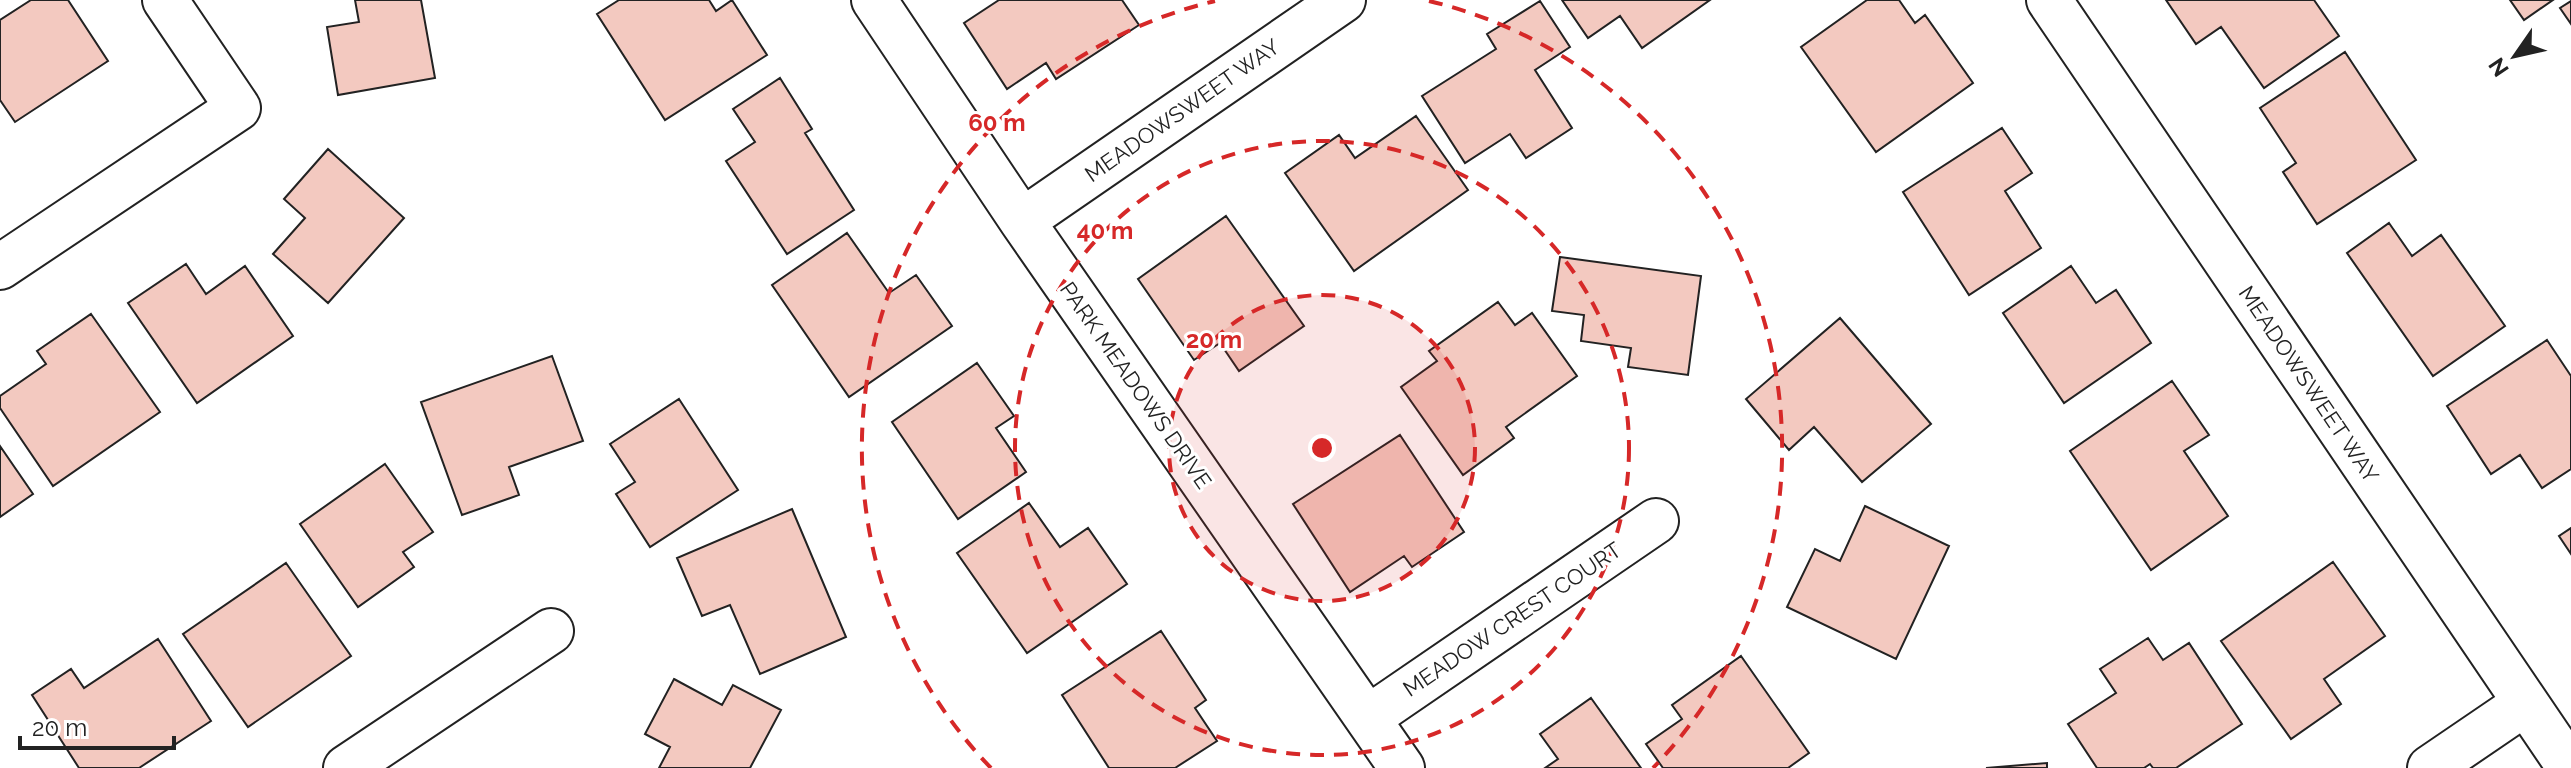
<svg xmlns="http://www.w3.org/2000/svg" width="2571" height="768" viewBox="0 0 2571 768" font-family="Raleway,sans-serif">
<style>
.building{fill:#f3c9c0;stroke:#222;stroke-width:2}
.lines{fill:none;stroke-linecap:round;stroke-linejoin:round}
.minor-casing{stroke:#222;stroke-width:48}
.minor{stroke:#fff;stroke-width:44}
.ring{fill:none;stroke:#d62828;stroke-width:4;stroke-dasharray:14 10}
.labels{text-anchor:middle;stroke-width:6;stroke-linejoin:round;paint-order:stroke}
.street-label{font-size:22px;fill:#222;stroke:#fff}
.centre{fill:#d62828;stroke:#fff;stroke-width:4}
.ring-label{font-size:24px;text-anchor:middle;font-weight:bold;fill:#d62828;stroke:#fff;stroke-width:6;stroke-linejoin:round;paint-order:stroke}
</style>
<rect width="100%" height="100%" fill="#fff"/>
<path class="building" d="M 31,0 L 68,0 L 108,61 L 15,122 L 0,100 L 0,20 Z
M 355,0 L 421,0 L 435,78 L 338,95 L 327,27 L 359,22 Z
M 619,0 L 709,0 L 716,11 L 732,0 L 767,55 L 665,120 L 597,14 Z
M 999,0 L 1122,0 L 1139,25 L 1056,79 L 1046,63 L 1007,89 L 964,23 Z
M 1562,0 L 1710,0 L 1642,48 L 1620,16 L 1588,38 Z
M 1867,0 L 1899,0 L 1915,23 L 1925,15 L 1973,83 L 1876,152 L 1801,47 Z
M 2166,0 L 2314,0 L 2339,36 L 2264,88 L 2221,27 L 2196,44 Z
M 2510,0 L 2553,0 L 2524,20 Z
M 1540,1 L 1570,47 L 1535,70 L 1572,128 L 1526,158 L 1510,134 L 1465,163 L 1422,96 L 1496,49 L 1487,34 Z
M 2571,1 L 2571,24 L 2560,8 Z
M 2345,52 L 2416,160 L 2317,224 L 2283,172 L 2296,163 L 2260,108 Z
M 780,78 L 812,129 L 805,133 L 854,210 L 787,254 L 726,161 L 755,142 L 733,109 Z
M 1416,116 L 1468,190 L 1354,271 L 1285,173 L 1339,135 L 1355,158 Z
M 2002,128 L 2032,173 L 2005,191 L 2041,248 L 1969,295 L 1903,192 Z
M 328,149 L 404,218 L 328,303 L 273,254 L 305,218 L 284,199 Z
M 1226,216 L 1304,326 L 1239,371 L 1220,343 L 1194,360 L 1138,279 Z
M 2389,223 L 2412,256 L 2441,235 L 2505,326 L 2433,376 L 2347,253 Z
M 847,233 L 889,293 L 916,275 L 952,326 L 849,397 L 772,285 Z
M 1560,257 L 1701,276 L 1688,375 L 1628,367 L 1631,348 L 1581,341 L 1584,315 L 1552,311 Z
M 186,264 L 206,294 L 245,266 L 293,336 L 197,403 L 128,303 Z
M 2071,266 L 2096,303 L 2116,290 L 2151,343 L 2064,403 L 2003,313 Z
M 1498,302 L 1515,325 L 1532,313 L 1577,376 L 1506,427 L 1514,438 L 1463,475 L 1401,387 L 1437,361 L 1429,351 Z
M 91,314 L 160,412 L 53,486 L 0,408 L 0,396 L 46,364 L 37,351 Z
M 1840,318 L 1931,424 L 1862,482 L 1814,427 L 1789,450 L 1746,399 Z
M 2547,340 L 2571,376 L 2571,469 L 2542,488 L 2520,455 L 2491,474 L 2447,406 Z
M 552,356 L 583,441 L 509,467 L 519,495 L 462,515 L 421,402 Z
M 977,363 L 1014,416 L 996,428 L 1026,472 L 958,519 L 892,422 Z
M 2172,381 L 2209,435 L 2184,451 L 2228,516 L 2151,570 L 2070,451 Z
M 679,399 L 738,490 L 650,547 L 616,494 L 635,482 L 610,444 Z
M 1400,435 L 1464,532 L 1412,567 L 1404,556 L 1350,592 L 1293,504 Z
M 0,446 L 33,494 L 0,517 Z
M 385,464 L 433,532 L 403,552 L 414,567 L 358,607 L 300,524 Z
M 1029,503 L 1060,547 L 1088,528 L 1127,584 L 1027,653 L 957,553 Z
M 1865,506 L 1949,546 L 1896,659 L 1787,607 L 1815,549 L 1840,561 Z
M 792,509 L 846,637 L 760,674 L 730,605 L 702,616 L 677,558 Z
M 2571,528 L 2571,554 L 2559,536 Z
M 2333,562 L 2385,636 L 2324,679 L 2341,704 L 2291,739 L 2221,641 Z
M 286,563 L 351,656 L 248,727 L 183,634 Z
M 1161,631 L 1206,700 L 1195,708 L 1217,741 L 1175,768 L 1109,768 L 1062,695 Z
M 2148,638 L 2163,660 L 2189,643 L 2242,724 L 2176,768 L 2153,768 L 2150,764 L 2144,768 L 2097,768 L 2068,724 L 2116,693 L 2100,669 Z
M 158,639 L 211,721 L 139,768 L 79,768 L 32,695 L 71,669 L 84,688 Z
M 1741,656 L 1809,753 L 1788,768 L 1663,768 L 1646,744 L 1682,719 L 1672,705 Z
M 674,679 L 722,705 L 733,685 L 781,710 L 750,768 L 659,768 L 670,747 L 645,734 Z
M 1591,698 L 1641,768 L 1545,768 L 1558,759 L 1540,734 Z
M 2047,763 L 2047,768 L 1986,768 Z"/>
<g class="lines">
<defs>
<path id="minor" d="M 874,0 L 1022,221 L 1402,768
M 2049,0 L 2570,768
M 1022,221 L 1343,0
M 0,267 L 238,108 L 165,0
M 1368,718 L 1656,521
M 346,768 L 551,631
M 2430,768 L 2524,704"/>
</defs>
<use href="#minor" class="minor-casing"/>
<use href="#minor" class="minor"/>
</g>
<circle cx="1322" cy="448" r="153" fill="#d62828" fill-opacity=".12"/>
<g class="ring">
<circle cx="1322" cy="448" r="153"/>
<circle cx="1322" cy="448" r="307"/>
<path d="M991 768A460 460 0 0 1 1215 1M1429 1A460 460 0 0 1 1653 768"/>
</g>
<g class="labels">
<g class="street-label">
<text transform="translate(1182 110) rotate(-35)" y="8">MEADOWSWEET WAY</text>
<text transform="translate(2309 384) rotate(56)" y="8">MEADOWSWEET WAY</text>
<text transform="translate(1136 385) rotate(55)" y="8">PARK MEADOWS DRIVE</text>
<text transform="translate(1512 619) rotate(-34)" y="8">MEADOW CREST COURT</text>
</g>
</g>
<circle cx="1322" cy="448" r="12" class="centre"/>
<g class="ring-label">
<text x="997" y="131">60 m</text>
<text x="1105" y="239">40 m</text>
<text x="1214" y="348">20 m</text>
</g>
<g transform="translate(2515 56) rotate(236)" stroke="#ffffff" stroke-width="6" paint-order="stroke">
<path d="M0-6L14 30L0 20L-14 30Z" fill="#222222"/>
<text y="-12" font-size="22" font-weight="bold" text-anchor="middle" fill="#222222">N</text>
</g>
<path d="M20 736v12h154v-12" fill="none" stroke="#222222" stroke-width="4"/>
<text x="32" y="736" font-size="24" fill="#222222" stroke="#ffffff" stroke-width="6" paint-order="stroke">20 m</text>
</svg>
